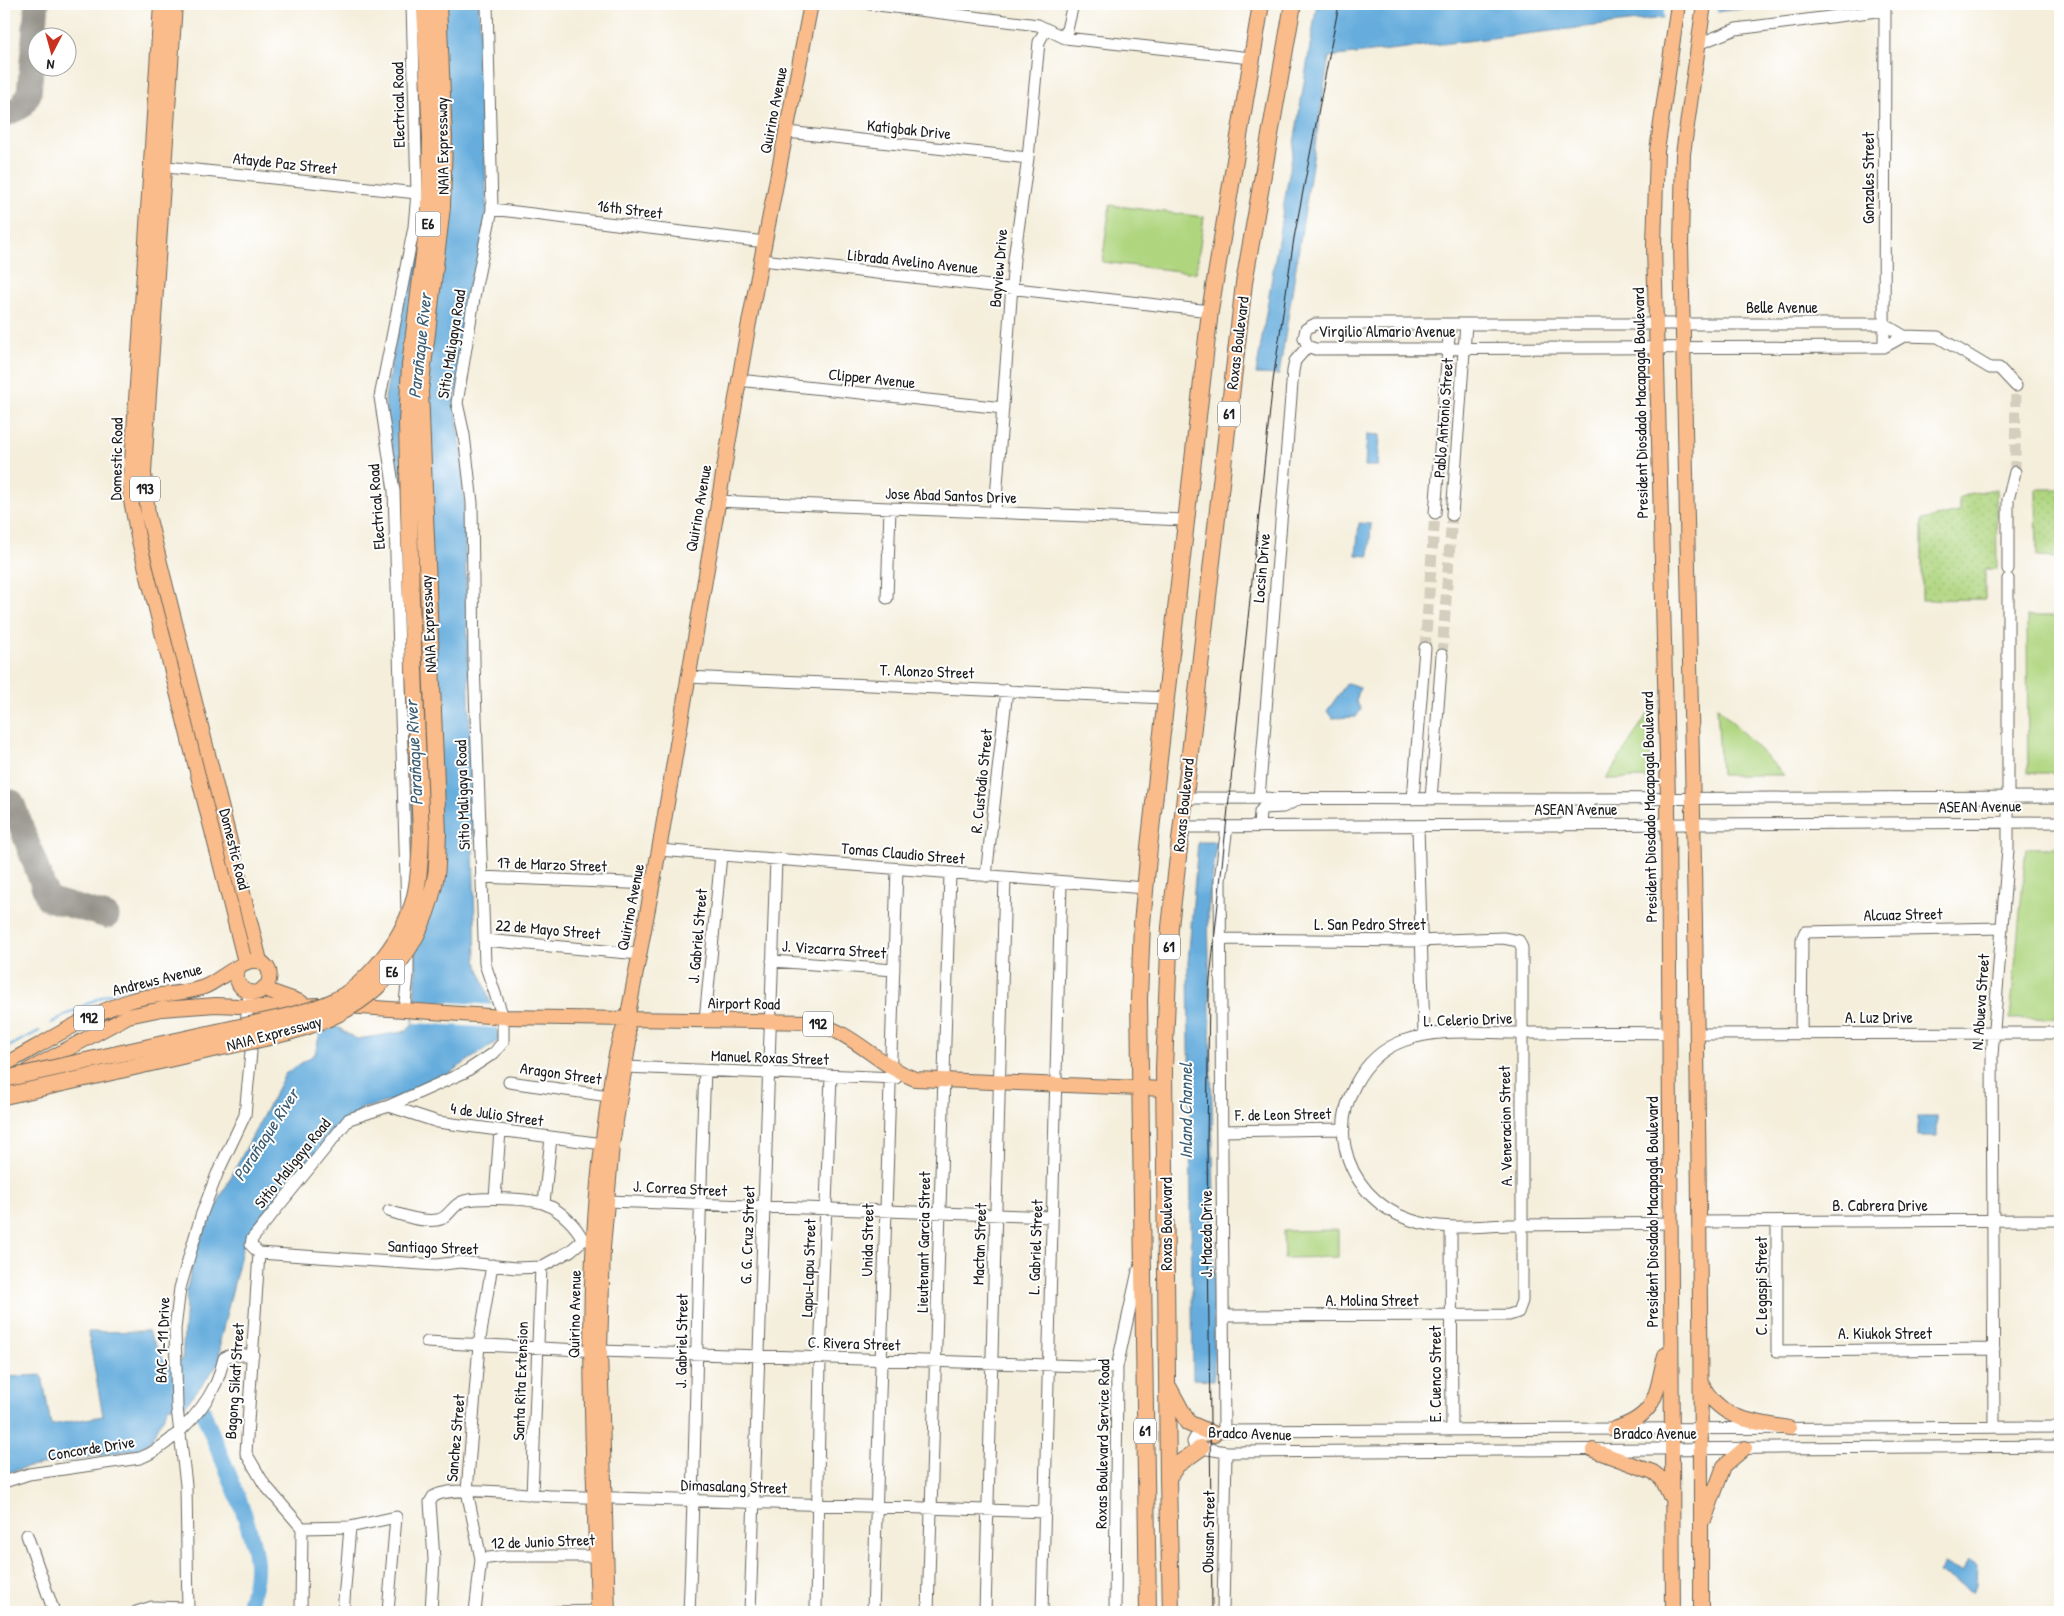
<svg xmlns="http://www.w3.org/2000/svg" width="2064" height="1616" viewBox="0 0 2064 1616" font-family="'Patrick Hand',sans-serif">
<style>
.grass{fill:#afd57f;stroke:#66784e}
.park{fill:url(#park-dots);stroke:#66784e}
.water{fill:#66addd;stroke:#41647c}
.pier{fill:#f4eedb}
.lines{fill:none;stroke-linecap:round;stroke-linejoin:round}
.stream{stroke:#66addd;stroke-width:2.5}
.river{stroke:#66addd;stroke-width:16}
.taxiway{stroke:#88857c;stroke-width:25}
.minor-tunnel{stroke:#d4cebe;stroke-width:11;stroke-dasharray:11 5.5;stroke-linecap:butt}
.minor-casing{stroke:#68665f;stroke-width:13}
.major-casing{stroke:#68665f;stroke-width:16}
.highway-casing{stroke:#68665f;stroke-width:18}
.minor{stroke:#fff;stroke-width:11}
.major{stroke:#f9bc8a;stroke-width:14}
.highway{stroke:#f9bc8a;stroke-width:16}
.tram{stroke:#1c1c1c;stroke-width:1}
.highway-bridge-casing{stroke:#68665f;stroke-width:18;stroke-linecap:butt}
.highway-bridge{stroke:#f9bc8a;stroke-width:16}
.labels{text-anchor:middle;stroke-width:4;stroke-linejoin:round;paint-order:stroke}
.shield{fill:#fff;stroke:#606060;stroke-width:1}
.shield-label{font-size:15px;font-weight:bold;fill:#1c1c1c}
.street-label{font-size:16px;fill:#1c1c1c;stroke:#fff}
.water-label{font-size:18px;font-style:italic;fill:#3d5d73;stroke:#fff}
</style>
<defs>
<pattern id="park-dots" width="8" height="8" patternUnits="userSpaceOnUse" patternTransform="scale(1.25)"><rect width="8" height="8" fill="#afd57f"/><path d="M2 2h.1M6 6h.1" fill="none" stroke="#96b66d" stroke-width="1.8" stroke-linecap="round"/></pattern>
</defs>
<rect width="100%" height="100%" fill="#fff"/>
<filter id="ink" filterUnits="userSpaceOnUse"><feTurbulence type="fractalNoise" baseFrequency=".02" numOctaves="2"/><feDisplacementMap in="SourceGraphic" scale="10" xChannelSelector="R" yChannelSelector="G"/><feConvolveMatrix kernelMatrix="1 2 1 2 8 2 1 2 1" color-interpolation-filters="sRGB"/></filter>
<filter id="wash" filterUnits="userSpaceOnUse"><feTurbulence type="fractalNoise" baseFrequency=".0096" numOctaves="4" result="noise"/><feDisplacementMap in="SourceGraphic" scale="20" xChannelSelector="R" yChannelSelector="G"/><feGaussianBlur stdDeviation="1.12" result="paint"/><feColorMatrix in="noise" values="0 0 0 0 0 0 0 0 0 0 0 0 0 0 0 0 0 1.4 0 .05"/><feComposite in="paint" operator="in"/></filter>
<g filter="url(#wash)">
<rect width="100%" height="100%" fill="#f4eedb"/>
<path class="grass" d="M 1110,205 L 1204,217 L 1196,273 L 1102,262 Z
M 2027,616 L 2060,616 L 2060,773 L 2028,773 Z
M 1717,706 L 1784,775 L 1721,775 Z
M 1650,710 L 1650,778 L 1606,779 Z
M 2026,848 L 2060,848 L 2060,1018 L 2010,1019 Z
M 1338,1230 L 1338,1257 L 1284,1258 L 1283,1231 Z"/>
<path class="park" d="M 1996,489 L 1997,569 L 1985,569 L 1985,599 L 1922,600 L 1922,520 L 1959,512 L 1959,498 L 1973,493 Z
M 2036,489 L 2060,489 L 2060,558 L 2037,557 Z"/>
<path class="water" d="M 416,4 L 479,4 L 487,212 L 455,402 L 463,463 L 476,960 L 495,1016 L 499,1040 L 442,1078 L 401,1098 L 361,1109 L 259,1224 L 243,1246 L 220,1341 L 220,1362 L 184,1407 L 169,1407 L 150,1442 L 139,1449 L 23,1468 L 4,1474 L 4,1377 L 42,1375 L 51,1425 L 103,1416 L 88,1332 L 148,1331 L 164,1360 L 182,1360 L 187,1288 L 196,1249 L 223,1192 L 285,1074 L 315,1054 L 321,1029 L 329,1031 L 332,1026 L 342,1029 L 342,1031 L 357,1039 L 403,1032 L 409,1029 L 413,1023 L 416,968 L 411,766 L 401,566 L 401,489 L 386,418 L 385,398 L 421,204 Z
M 1317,4 L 1782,4 L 1329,57 L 1279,375 L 1256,374 Z
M 1367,434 L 1380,435 L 1378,466 L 1365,466 Z
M 1359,523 L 1371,524 L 1369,556 L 1356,555 Z
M 1347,683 L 1360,687 L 1356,702 L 1361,709 L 1356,717 L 1332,718 L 1327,711 Z
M 1198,842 L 1217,842 L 1208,910 L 1214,1202 L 1214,1380 L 1193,1379 L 1188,963 Z
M 1918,1117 L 1937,1117 L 1937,1136 L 1918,1136 Z
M 1968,1560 L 1977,1565 L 1976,1585 L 1973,1592 L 1938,1573 L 1944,1563 L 1961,1572 Z"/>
<path class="pier" d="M 1665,4 L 1718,4 L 1716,15 L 1663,21 Z
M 415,1000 L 494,1005 L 497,1013 L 496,1028 L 414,1023 Z"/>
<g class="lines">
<path class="stream" d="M 51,1023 C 95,999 127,980 179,981
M 4,1049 L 39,1031"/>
<path class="river" d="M 203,1411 C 219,1456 252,1518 256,1563 C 257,1581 252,1596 247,1612"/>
<path class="taxiway" d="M 4,115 L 21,107 L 29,94 L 37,4
M 12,802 L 48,899 L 107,916"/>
</g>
</g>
<g filter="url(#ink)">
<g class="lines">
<path class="minor-tunnel" d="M 2015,472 L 2016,386
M 1425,648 L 1435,513
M 1442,655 L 1452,515"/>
<defs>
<path id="minor" d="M 487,4 L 492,209 L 476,286 L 457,403 L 464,435 L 472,503 L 474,663 L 485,964 L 503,1017 L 503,1042 L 494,1053 L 465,1072 L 389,1106 L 349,1119 L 252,1239 L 251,1245 L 259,1253 L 436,1265 L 460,1262 L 516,1268 L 541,1267 L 570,1251 L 583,1240 L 601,1240
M 870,4 L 1038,25 L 1065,38 L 1251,58
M 1065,38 L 1073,4
M 1698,44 L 1736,29 L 1885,10 L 1884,347
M 787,132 L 1028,158
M 157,166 L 417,193
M 492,209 L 765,242
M 762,260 L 1210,311
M 1904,336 L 1884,324 L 1315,324 L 1306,329 L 1304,338 L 1308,346 L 1315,349 L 1884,347 L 1904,336 L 1938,337 L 1990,368 L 1999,368 L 2016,386
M 738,380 L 1003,408
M 717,501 L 1185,520
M 995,512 L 1014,259 L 1028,158 L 1039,42 L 1046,29
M 1435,513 L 1450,324
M 1452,515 L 1466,324
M 2008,569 L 2008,500 L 2015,472
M 887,598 L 890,508
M 687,677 L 1166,698
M 1184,798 L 1572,799 L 2060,797
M 1259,798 L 1293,371 L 1295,361 L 1308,346
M 1413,799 L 1425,648
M 1431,799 L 1442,655
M 1561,826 L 1571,818 L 1585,817 L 1589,807 L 1585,799
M 1181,827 L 2060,822
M 1259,827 L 1260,812 L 1263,808 L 1283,807 L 1297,800
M 1418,827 L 1424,1035
M 659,850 L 1145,888
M 986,876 L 1007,690
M 481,877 L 652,884
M 407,910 L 394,491 L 380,397 L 414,227 L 417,193 L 412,4
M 1220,939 L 1416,941 L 1503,938 L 1519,941 L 1522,948 L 1522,1301 L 1518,1312 L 1509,1315 L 1223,1316
M 484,940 L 639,954
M 772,961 L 894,970
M 404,1011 L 408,976 L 408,948
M 705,1020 L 721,855
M 1669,1033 C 1618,1032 1567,1033 1516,1033 C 1479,1033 1438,1028 1403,1041 C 1362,1056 1337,1105 1345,1147 C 1352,1181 1377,1209 1411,1220 C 1443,1231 1476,1226 1509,1225 C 1563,1225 1616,1224 1670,1223
M 1801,1033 L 1802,939 L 1805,932 L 2002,928
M 1698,1034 L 2060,1033
M 625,1067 L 896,1078
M 509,1082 L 609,1096
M 389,1106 L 438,1122 L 603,1144
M 1222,1131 L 1344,1129
M 495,1198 L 500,1131
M 607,1201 L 1052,1217
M 544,1203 L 551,1138
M 389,1211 C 404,1216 421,1222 437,1220 C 449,1219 452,1204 464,1201 C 479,1197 531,1198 545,1204 C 560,1210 576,1225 583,1240
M 1700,1222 L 2060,1220
M 1777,1222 L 1777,1351 L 1994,1349
M 1451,1227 L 1452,1430
M 259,1253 L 246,1453 L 264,1484 L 302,1528 L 301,1612
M 427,1342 L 600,1351 L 1117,1367
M 1994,1427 L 1992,1055 L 2008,849 L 2008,579
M 2060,1427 L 1224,1431 L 1195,1438 L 1193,1442 L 1195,1447 L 1226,1452 L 2060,1446
M 1224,1431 L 1220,880 L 1227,827
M 4,1482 L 29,1474 L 140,1458 C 167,1448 201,1414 214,1387 C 219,1379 221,1368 224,1358 L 231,1355 L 253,1355
M 532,1495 L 541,1267
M 302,1528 L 350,1527 L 396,1517 L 388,1612
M 27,1535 L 54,1612
M 481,1559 L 505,1556 L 605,1556
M 136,1612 L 152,1607 L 188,1608
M 188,1612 L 186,1485 L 177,1408 L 175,1329 L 180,1288 L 201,1216 L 217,1174 L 245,1115 L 251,1052 L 246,1025 L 249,993
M 343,1612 L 350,1527
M 431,1612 L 434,1559 L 430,1502 L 433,1497 C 448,1484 530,1495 553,1496 C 717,1502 881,1508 1045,1512
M 475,1612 L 481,1559 L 467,1491 L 479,1345 L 492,1265
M 555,1612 L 606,1611
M 689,1612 C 697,1432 697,1251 705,1071
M 750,1612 L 776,859
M 816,1612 L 820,1358 L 831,1076
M 873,1612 L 897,869
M 928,1612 L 950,873
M 985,1612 L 1005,878
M 1042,1612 L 1061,882
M 1115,1612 L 1117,1367 L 1138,1271
M 1223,1612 L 1226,1452"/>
<path id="major" d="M 161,4 L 130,495 L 138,537 L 245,962
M 175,4 L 146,439 L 144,473 L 148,515 L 260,961
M 264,989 L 301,1002
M 347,1006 L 503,1017 L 812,1022 C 855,1033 876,1064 915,1079 L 1165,1089
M 4,1065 C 44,1043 85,1016 129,1001 C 153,993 180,996 204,987 C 221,981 252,948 266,966 C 271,971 270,977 268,984 L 259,992 C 243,995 232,982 239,967
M 29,1070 L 128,1016 L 162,1009 L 216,1005 L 261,1007 L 320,1005
M 1701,1383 C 1721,1421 1751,1421 1789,1428
M 1614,1429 C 1658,1415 1655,1395 1665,1355
M 1593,1450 L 1653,1472 L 1662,1479 L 1670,1496
M 1705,1518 L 1724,1466 L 1745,1448
M 598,1612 C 594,1452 582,1291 604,1131 C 610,1094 612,1054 627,1020 L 659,850 L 748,328 L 811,4
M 608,1612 L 600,1351 L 603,1248 L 612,1145 L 629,1042 L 627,1021
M 1673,1612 L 1668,799 L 1654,245 L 1657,151 L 1678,4
M 1701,1612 C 1702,1156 1691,701 1681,245 L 1683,154 L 1704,4"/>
<path id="highway" d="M 421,834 L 411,600 L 407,423 L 410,365 L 430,208 L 431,139 L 425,4
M 438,834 L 420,391 L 442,207 L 444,139 L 438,4
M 1169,1388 L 1188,1423 L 1213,1434
M 1168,1478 L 1177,1465 L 1201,1448
M 1148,1612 L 1139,999 L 1142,924 L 1149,847 L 1210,311 L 1261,4
M 1171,1612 L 1168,1478 L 1164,1068 L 1170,927 L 1244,283 L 1293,4"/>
</defs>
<use href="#minor" class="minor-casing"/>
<use href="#major" class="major-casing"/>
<use href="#highway" class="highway-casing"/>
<use href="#minor" class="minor"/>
<use href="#major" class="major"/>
<use href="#highway" class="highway"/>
<path class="tram" d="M 1212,1612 L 1207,1142 L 1209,989 L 1273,381 L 1294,238 L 1339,4"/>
<defs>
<path id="highway-bridge" d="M 4,1079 L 281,1018 C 298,1014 315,1010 332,1002 C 369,985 406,935 415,896 C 420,875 420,855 421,834
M 4,1096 C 69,1082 134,1067 199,1052 C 238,1043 279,1037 316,1023 C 382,1000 424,943 436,875 C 438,862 437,847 438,834"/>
</defs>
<use href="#highway-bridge" class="highway-bridge-casing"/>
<use href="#highway-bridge" class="highway-bridge"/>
</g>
</g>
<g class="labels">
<g class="shield">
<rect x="415.5" y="211.5" width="25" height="25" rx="4"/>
<rect x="1218" y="401.5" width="22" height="25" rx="4"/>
<rect x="130" y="476.5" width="30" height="25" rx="4"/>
<rect x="1158" y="934.5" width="22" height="25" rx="4"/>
<rect x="379.5" y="959.5" width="25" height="25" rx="4"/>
<rect x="74" y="1005.5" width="30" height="25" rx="4"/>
<rect x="803" y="1011.5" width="30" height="25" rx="4"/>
<rect x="1134" y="1418.5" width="22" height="25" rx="4"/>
</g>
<g class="shield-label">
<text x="428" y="229">E6</text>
<text x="1229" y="419">61</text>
<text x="145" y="494">193</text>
<text x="1169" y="952">61</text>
<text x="392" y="977">E6</text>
<text x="89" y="1023">192</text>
<text x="818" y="1029">192</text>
<text x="1145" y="1436">61</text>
</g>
<g class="street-label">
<text transform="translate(398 105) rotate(-91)" y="6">Electrical Road</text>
<text transform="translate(773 110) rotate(-79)" y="6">Quirino Avenue</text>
<text transform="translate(909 129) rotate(6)" y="6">Katigbak Drive</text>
<text transform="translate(442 146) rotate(-91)" y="6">NAIA Expressway</text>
<text transform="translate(285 163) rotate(6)" y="6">Atayde Paz Street</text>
<text transform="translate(1868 178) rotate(-90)" y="6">Gonzales Street</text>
<text transform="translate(630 209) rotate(7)" y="6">16th Street</text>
<text transform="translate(913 261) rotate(6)" y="6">Librada Avelino Avenue</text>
<text transform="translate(998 268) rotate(-85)" y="6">Bayview Drive</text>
<text x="1782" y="313">Belle Avenue</text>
<text x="1387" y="337">Virgilio Almario Avenue</text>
<text transform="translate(1237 343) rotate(-83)" y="6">Roxas Boulevard</text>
<text transform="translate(451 344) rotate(-81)" y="6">Sitio Maligaya Road</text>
<text transform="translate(872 378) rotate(6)" y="6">Clipper Avenue</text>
<text transform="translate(1640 403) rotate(-91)" y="6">President Diosdado Macapagal Boulevard</text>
<text transform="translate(1443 418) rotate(-86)" y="6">Pablo Antonio Street</text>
<text transform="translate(116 459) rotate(-89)" y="6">Domestic Road</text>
<text transform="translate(951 495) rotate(2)" y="6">Jose Abad Santos Drive</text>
<text transform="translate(376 507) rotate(-94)" y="6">Electrical Road</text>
<text transform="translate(698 508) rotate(-80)" y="6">Quirino Avenue</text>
<text transform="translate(1261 568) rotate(-85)" y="6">Locsin Drive</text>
<text transform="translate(428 624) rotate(-93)" y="6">NAIA Expressway</text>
<text transform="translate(927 671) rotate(2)" y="6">T. Alonzo Street</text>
<text transform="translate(981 781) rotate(-84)" y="6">R. Custodio Street</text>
<text transform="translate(462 795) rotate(-92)" y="6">Sitio Maligaya Road</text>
<text transform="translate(1183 805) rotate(-84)" y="6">Roxas Boulevard</text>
<text transform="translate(1980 806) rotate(-1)" y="6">ASEAN Avenue</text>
<text transform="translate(1649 807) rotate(-91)" y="6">President Diosdado Macapagal Boulevard</text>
<text x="1576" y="815">ASEAN Avenue</text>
<text transform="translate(235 849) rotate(76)" y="6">Domestic Road</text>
<text transform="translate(903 853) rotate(5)" y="6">Tomas Claudio Street</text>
<text transform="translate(552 864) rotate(2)" y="6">17 de Marzo Street</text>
<text transform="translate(630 907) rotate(-79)" y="6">Quirino Avenue</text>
<text transform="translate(1903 914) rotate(-1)" y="6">Alcuaz Street</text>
<text x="1370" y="930">L. San Pedro Street</text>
<text transform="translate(548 929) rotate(5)" y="6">22 de Mayo Street</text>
<text transform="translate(697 936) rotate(-85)" y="6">J. Gabriel Street</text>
<text transform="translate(834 949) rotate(4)" y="6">J. Vizcarra Street</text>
<text transform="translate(157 979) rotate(-14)" y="6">Andrews Avenue</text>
<text transform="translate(1980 1002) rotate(-86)" y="6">N. Abueva Street</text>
<text transform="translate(744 1003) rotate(1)" y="6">Airport Road</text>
<text x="1879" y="1023">A. Luz Drive</text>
<text transform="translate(1468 1019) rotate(-2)" y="6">L. Celerio Drive</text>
<text transform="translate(274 1033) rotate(-15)" y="6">NAIA Expressway</text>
<text transform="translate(770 1057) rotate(2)" y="6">Manuel Roxas Street</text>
<text transform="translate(561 1073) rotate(8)" y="6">Aragon Street</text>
<text transform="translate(497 1114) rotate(8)" y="6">4 de Julio Street</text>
<text transform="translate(1283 1114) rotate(-1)" y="6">F. de Leon Street</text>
<text transform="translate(1505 1126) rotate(-91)" y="6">A. Veneracion Street</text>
<text transform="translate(292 1163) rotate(-51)" y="6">Sitio Maligaya Road</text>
<text transform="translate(680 1188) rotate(3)" y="6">J. Correa Street</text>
<text x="1880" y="1211">B. Cabrera Drive</text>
<text transform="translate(1652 1212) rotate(-90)" y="6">President Diosdado Macapagal Boulevard</text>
<text transform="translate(1166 1224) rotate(-90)" y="6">Roxas Boulevard</text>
<text transform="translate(1206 1234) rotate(-90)" y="6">J. Maceda Drive</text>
<text transform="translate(747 1235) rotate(-88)" y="6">G. G. Cruz Street</text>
<text transform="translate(867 1240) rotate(-89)" y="6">Unida Street</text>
<text transform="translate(923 1242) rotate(-89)" y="6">Lieutenant Garcia Street</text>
<text transform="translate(979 1244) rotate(-88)" y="6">Mactan Street</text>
<text transform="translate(433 1247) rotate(2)" y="6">Santiago Street</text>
<text transform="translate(1035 1247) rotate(-88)" y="6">L. Gabriel Street</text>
<text transform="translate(808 1268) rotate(-88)" y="6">Lapu-Lapu Street</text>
<text transform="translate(1761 1286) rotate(-90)" y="6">C. Legaspi Street</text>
<text x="1372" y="1306">A. Molina Street</text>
<text transform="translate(574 1314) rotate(-89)" y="6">Quirino Avenue</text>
<text x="1885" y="1339">A. Kiukok Street</text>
<text transform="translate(162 1340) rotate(-88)" y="6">BAC 1-11 Drive</text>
<text transform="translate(681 1341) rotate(-89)" y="6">J. Gabriel Street</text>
<text transform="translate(854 1343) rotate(2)" y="6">C. Rivera Street</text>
<text transform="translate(1435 1374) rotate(-90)" y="6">E. Cuenco Street</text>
<text transform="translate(234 1381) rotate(-86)" y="6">Bagong Sikat Street</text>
<text transform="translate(520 1381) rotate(-88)" y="6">Santa Rita Extension</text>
<text transform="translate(1250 1433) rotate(2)" y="6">Bradco Avenue</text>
<text x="1655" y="1439">Bradco Avenue</text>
<text transform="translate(455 1438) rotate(-85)" y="6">Sanchez Street</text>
<text transform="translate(1102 1444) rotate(-89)" y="6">Roxas Boulevard Service Road</text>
<text transform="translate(91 1448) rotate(-9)" y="6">Concorde Drive</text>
<text transform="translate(734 1486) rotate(2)" y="6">Dimasalang Street</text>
<text transform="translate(1208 1532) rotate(-89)" y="6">Obusan Street</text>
<text transform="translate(543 1541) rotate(-2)" y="6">12 de Junio Street</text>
</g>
<g class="water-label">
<text transform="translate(420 346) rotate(-84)" y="6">Parañaque River</text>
<text transform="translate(414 753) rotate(-93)" y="6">Parañaque River</text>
<text transform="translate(1186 1111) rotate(-90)" y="6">Inland Channel</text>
<text transform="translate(266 1135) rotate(-57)" y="6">Parañaque River</text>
</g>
</g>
<rect width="2064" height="1616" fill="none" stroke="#fff" stroke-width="20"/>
<g transform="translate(52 52) rotate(186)"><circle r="24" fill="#ffffff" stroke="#a4a4a4"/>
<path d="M0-4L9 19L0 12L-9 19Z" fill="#c8321e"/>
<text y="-8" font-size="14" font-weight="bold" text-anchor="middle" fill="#1c1c1c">N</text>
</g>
</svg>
